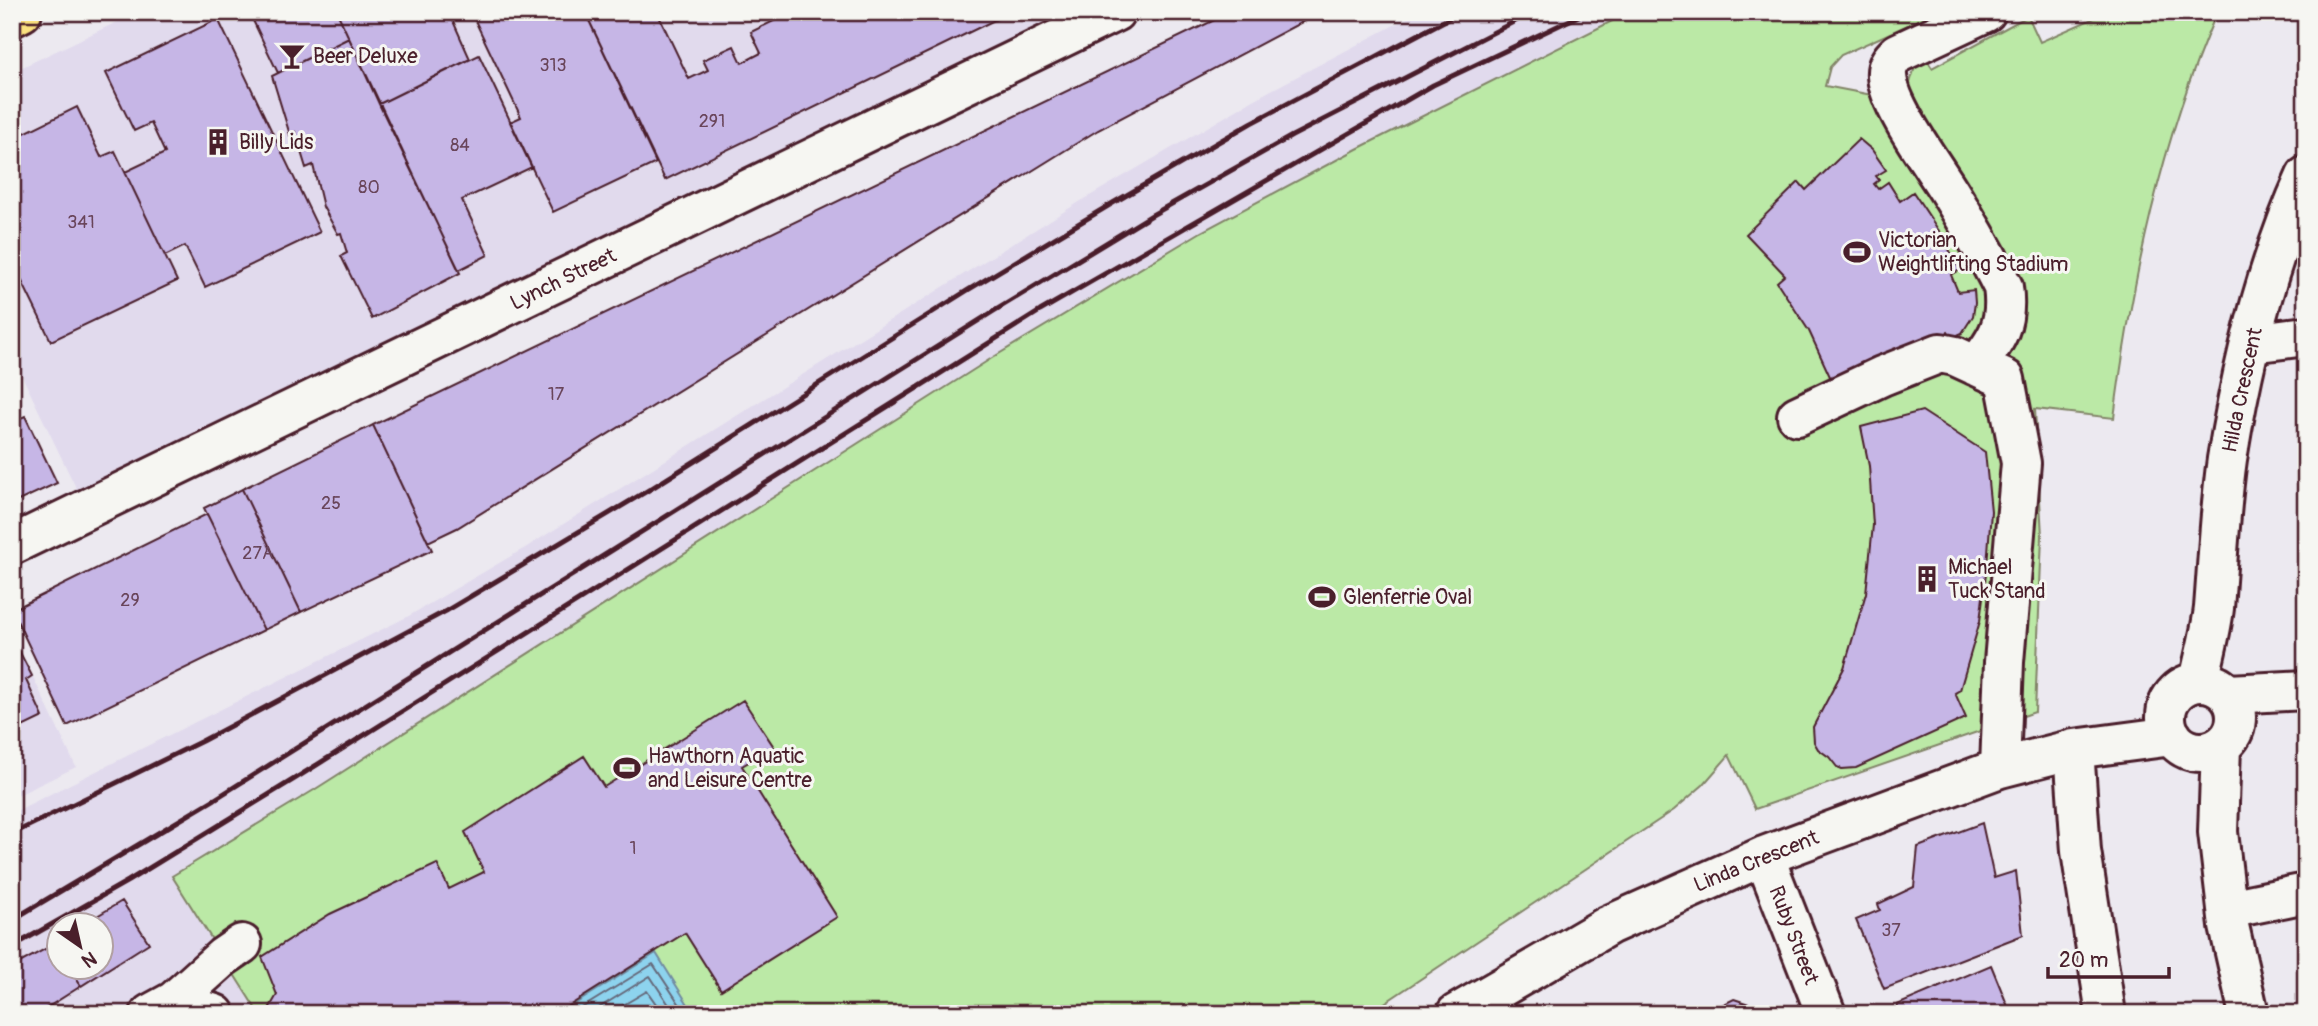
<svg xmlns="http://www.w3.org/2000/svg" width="2318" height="1026" viewBox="0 0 2318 1026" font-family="Pangolin,sans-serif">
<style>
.built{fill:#e1daed;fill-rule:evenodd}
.green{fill:#bbe9a6;stroke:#828468;stroke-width:2}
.water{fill:#8dd3ee;stroke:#728ba0;stroke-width:2}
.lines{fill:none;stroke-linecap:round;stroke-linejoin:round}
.shore{stroke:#656779;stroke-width:2}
.building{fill:#c6b6e6;stroke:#4a1f2b;stroke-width:2}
.minor-casing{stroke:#4a1f2b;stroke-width:44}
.major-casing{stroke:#4a1f2b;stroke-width:44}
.minor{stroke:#f6f6f2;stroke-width:38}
.major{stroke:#fbe180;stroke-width:38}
.rail{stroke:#4a1f2b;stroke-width:5}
.labels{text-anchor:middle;stroke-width:6;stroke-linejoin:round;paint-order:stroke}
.number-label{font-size:18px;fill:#69455a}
.poi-label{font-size:21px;fill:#4a1f2b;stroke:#f6f6f2;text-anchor:start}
.street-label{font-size:21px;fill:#4a1f2b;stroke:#f6f6f2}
</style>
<rect width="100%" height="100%" fill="#ece9f0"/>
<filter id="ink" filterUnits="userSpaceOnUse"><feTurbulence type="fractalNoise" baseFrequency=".0143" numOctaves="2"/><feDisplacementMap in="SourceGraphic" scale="14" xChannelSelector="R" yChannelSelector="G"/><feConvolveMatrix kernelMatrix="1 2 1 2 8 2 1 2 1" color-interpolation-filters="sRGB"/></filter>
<g filter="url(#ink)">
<path class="built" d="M 138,12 L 1065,12 L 77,490 L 12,355 L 12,72 Z
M 1419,12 L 1630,12 L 1581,35 L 1201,232 L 992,358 L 314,790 L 172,876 L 259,1014 L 12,1014 L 12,908 L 15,906 L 12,900 L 12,813 L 407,617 L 525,548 L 1081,201 L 1264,94 ZM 60,925 L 102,925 L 102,967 L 60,967 Z
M 12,633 L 76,767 L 12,798 Z"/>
<path class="green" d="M 1630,12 L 1937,12 L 1841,55 L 1830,67 L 1825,86 L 1919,104 L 1909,86 L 1916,64 L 1926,58 L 1932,68 L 2028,16 L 2040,42 L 2108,12 L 2217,12 C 2161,141 2132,279 2114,418 L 2035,409 L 2042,536 L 2035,712 L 1755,809 L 1729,755 L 1703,785 L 1674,810 L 1368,1014 L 259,1014 L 172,876 L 314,790 L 992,358 L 1201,232 L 1357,149 Z"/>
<path class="water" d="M 656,953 L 694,1014 L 559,1014 Z"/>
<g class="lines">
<path class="shore" d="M 572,1014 L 653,964 L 686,1014
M 589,1014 L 650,976 L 675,1014
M 608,1014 L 647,991 L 663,1014"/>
</g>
<path class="building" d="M 249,12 L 337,12 L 349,38 L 278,73 Z
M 337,12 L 449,12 L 470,59 L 379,104 Z
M 471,12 L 585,12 L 656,163 L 553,212 L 510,122 L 521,117 Z
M 585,12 L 657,12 L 689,79 L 708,70 L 703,60 L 734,46 L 742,63 L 761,53 L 751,32 L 792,12 L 813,12 L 816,20 L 834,12 L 1011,12 L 665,180 Z
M 1231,12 L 1321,12 L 1098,130 L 457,528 L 428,542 L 373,425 Z
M 218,19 L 320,232 L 205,287 L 185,246 L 165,256 L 125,172 L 165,153 L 151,123 L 134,131 L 106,73 Z
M 349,38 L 460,273 L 372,319 L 341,256 L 347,253 L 341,233 L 338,234 L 323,207 L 313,165 L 306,168 L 295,132 L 290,135 L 272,76 Z
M 479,55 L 532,167 L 462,200 L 488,255 L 459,270 L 379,104 Z
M 77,107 L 101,157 L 115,151 L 177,281 L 51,341 L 12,261 L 12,189 L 17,187 L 12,178 L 12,139 Z
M 1859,139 L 1872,150 L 1886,170 L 1876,176 L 1879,180 L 1874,184 L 1878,189 L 1888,182 L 1900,201 L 1913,192 L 1941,234 L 1960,270 L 1951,275 L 1958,292 L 1974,290 L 1975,303 L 1973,316 L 1962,333 L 1951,338 L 1948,332 L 1832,381 L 1809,331 L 1777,282 L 1785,275 L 1746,234 L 1799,182 L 1806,190 Z
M 1922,411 L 1985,452 L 1991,511 L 1987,566 L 1980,621 L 1960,690 L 1955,693 L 1966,718 L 1856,768 L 1842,769 L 1837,767 L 1829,757 L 1818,749 L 1814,742 L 1813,727 L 1844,668 L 1866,593 L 1873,525 L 1869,466 L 1861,427 Z
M 25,416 L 57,483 L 12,504 L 12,422 Z
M 373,425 L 432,550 L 301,612 L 242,489 Z
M 242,489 L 301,612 L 264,630 L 204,508 Z
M 207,514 L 264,630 L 67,726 L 12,610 Z
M 12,637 L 32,676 L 26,680 L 43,717 L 12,732 Z
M 743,700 L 774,747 L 742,766 L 837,917 L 721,990 L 685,933 L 556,1014 L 266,1014 L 277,995 L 262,957 L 330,914 L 437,864 L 449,889 L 484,872 L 465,832 L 584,756 L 604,787 Z
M 1982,823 L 1994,878 L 2016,871 L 2023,935 L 1884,989 L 1856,920 L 1880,910 L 1878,904 L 1914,887 L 1918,847 Z
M 122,901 L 149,943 L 81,986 L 69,967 L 102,967 L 102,925 L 82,925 Z
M 56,943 L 60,950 L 60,967 L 69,967 L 81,986 L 37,1014 L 12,1014 L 12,967 Z
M 1991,965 L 2011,1014 L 1900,1014 L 1897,1005 Z
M 1734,999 L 1758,1007 L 1758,1014 L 1704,1014 Z"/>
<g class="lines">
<defs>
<path id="minor" d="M 2251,343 L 2306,336
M 1976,366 C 1998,339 2008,322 2003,287 C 1987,255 1969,224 1950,193 C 1933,165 1889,107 1887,76 C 1886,66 1891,59 1898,53 L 1986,12
M 1797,416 L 1882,376 L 1940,353 L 1955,356 L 2005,379 L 2021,463 L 2004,662 L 2000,768
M 12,545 L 1115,12
M2166 717a35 35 0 1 1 70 0a35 35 0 1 1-70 0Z
M 2199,682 C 2204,657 2211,633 2214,608 C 2218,558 2220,508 2227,459 C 2242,366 2267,262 2306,176
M 2229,694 L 2306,690
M 2221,746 L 2218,832 L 2229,926 L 2249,1014
M 2074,749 L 2081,851 L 2106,1014
M 1764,856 L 1826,1014
M 2228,909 L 2306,893
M 174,1001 L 223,957 L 242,944
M 150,1014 L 174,1001 L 215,1014
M 1456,1014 L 1609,925 L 1764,856 L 2000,768 L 2074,749 L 2172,736"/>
<path id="major" d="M 12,17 L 22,12"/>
</defs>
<use href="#minor" class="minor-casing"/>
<use href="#major" class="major-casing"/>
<use href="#minor" class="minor"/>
<use href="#major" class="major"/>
<path class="rail" d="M 12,834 L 202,741 L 446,611 L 652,488 L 968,290 L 1113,203 L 1251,123 L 1461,12
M 12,920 L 215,799 L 994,311 L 1152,215 L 1292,136 L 1533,12
M 12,947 L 128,881 L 296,778 L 1040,311 L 1433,85 L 1587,12"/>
</g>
</g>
<defs>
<symbol id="bar-bare" viewBox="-9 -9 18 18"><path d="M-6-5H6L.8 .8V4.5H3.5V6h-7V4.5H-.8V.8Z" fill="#4a1f2b" stroke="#f6f6f2" stroke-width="2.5" paint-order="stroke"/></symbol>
<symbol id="building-bare" viewBox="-9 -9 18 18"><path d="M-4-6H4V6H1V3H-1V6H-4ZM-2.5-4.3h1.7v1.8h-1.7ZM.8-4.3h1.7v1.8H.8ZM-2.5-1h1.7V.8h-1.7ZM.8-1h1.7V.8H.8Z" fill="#4a1f2b" stroke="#f6f6f2" stroke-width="2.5" paint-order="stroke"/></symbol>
<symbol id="stadium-bare" viewBox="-9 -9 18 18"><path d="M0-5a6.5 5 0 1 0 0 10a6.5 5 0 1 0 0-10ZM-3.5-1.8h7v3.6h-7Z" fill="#4a1f2b" stroke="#f6f6f2" stroke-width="2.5" paint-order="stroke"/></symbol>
</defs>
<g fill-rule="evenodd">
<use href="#bar-bare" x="273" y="37" width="38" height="38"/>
<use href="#building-bare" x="199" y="123" width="38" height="38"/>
<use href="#stadium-bare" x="1838" y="233" width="38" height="38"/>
<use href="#building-bare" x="1908" y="560" width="38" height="38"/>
<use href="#stadium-bare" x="1303" y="578" width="38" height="38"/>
<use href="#stadium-bare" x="608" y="749" width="38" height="38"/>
</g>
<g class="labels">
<g class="number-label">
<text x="553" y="71">313</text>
<text x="712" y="127">291</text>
<text x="460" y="151">84</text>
<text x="369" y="193">80</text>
<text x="81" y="228">341</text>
<text x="556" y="400">17</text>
<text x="331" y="509">25</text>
<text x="258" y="559">27A</text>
<text x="130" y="606">29</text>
<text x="633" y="854">1</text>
<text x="1891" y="936">37</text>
</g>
<g class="poi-label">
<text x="313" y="63">Beer Deluxe</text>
<text x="239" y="149">Billy Lids</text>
<text x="1878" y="247">Victorian<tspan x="1878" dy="24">Weightlifting Stadium</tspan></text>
<text x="1948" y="574">Michael<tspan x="1948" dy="24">Tuck Stand</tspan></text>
<text x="1343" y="604">Glenferrie Oval</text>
<text x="648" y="763">Hawthorn Aquatic<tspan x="648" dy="24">and Leisure Centre</tspan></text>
</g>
<g class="street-label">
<text transform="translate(563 279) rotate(-26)" y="7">Lynch Street</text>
<text transform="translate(2242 390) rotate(-78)" y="7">Hilda Crescent</text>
<text transform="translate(1756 861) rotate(-22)" y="7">Linda Crescent</text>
<text transform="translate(1794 935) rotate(69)" y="7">Ruby Street</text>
</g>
</g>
<rect width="2318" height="1026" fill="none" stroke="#f6f6f2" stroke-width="42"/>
<rect x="21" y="21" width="2276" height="984" fill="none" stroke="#4a1f2b" stroke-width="2.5" filter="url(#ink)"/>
<g transform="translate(80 946) rotate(146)"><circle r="33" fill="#f6f6f2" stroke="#b1a0a2" stroke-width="2"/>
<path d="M0-5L12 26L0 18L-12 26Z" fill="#4a1f2b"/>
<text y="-10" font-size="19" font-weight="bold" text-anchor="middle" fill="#4a1f2b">N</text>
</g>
<path d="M2048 967v10h121v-10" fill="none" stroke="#4a1f2b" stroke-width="3.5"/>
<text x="2059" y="967" font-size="21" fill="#4a1f2b" stroke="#f6f6f2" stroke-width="5" paint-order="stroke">20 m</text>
</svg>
